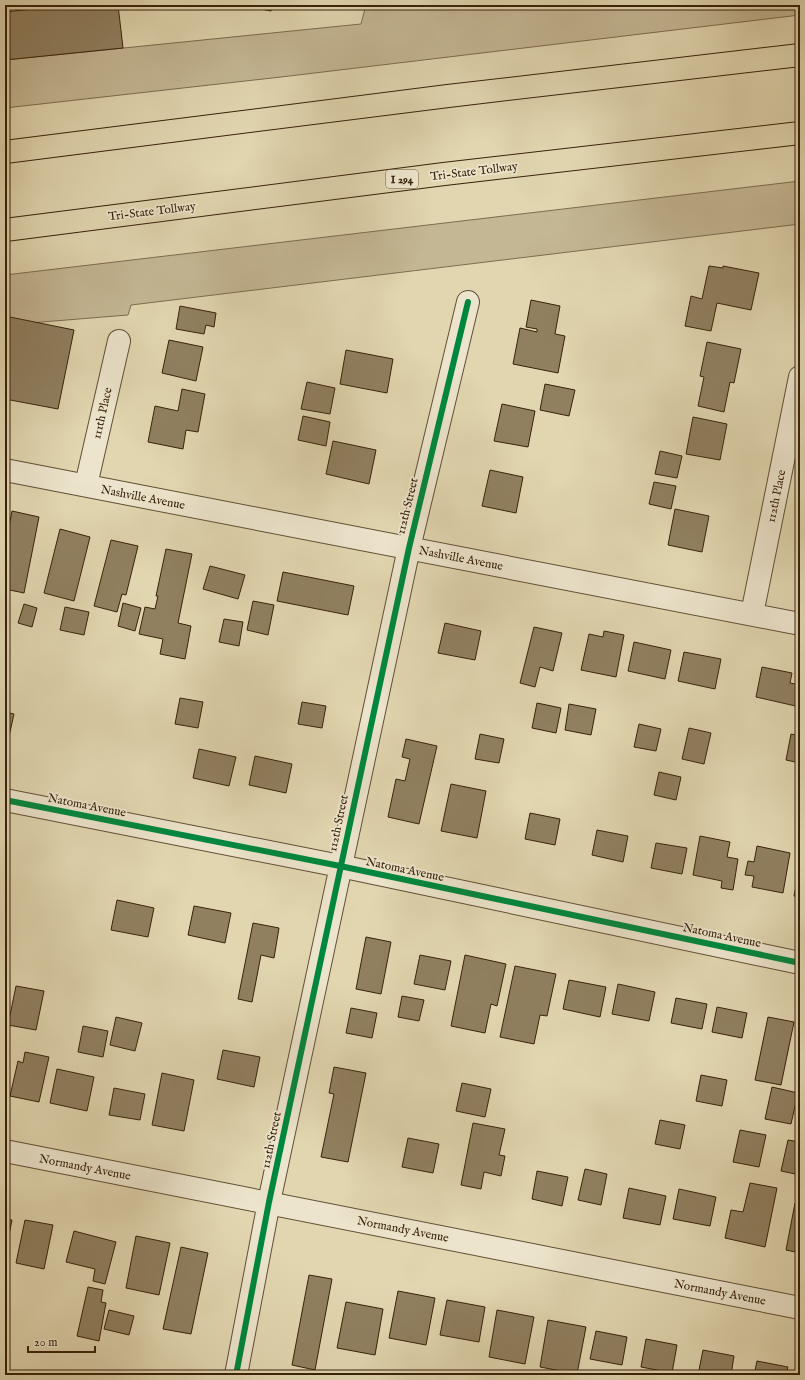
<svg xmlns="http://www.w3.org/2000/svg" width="805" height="1380" viewBox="0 0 805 1380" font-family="'IM FELL English',serif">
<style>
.green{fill:#c4b794;stroke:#7e6c4f}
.building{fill:#908060;stroke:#38220a}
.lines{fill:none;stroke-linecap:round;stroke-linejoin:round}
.minor-casing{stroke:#624f34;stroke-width:24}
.highway-casing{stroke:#38220a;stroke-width:24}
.minor{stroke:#ece4cc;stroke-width:22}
.highway{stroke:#e1d6b0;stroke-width:22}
.cycleway-casing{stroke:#ece4cc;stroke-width:8}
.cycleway{stroke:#00873e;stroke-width:6}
.labels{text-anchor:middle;stroke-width:3.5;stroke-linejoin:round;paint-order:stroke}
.shield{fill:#ece4cc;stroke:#6e5c44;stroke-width:1}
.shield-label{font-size:11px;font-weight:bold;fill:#38220a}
.street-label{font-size:12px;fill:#38220a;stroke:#ece4cc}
</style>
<rect width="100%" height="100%" fill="#e1d6b0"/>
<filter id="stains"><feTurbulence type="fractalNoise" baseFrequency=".005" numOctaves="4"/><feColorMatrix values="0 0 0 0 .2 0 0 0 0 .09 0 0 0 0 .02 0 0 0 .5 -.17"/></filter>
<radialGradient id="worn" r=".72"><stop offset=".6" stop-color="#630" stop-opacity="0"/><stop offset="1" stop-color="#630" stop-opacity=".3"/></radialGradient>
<path class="green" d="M 366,5 L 800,5 L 800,15 L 281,77 L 5,108 L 5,60 L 361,24 Z
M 800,181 L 800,224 L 131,305 L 128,315 L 5,325 L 5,275 Z"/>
<path class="building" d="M 70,5 L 118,5 L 123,48 L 5,60 L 5,12 Z
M 242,5 L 272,5 L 271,11 Z
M 709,266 L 723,268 L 723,266 L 759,273 L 751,310 L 717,303 L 711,331 L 685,326 L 691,296 L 702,299 Z
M 531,300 L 560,306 L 555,334 L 565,336 L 558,373 L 513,364 L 520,328 L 537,332 L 537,329 L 526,327 Z
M 180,306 L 216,313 L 214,327 L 206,325 L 204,334 L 176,329 Z
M 5,316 L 74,330 L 58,409 L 5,399 Z
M 169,340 L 203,347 L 196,381 L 162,373 Z
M 707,342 L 741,349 L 734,383 L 730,382 L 724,412 L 698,406 L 704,377 L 700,376 Z
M 346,350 L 393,359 L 387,393 L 340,384 Z
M 307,382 L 335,388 L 330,414 L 301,409 Z
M 545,384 L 575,390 L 569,416 L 540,410 Z
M 182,389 L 205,394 L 198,432 L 186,430 L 183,449 L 148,442 L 155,406 L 178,411 Z
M 502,404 L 535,411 L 528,447 L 494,441 Z
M 303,416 L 330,422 L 326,446 L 298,440 Z
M 693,417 L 727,424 L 720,460 L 686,454 Z
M 333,441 L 376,450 L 369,484 L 326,474 Z
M 660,451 L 682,456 L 677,478 L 655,474 Z
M 490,470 L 523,477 L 516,513 L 482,506 Z
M 654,482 L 676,486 L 671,509 L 649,504 Z
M 675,509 L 709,516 L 702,552 L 668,545 Z
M 12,511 L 39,517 L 24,593 L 5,589 L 5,548 Z
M 60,529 L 90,537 L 74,601 L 44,593 Z
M 111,540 L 138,546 L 126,595 L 122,594 L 117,612 L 94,606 Z
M 166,549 L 192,554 L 178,623 L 191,626 L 185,659 L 160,654 L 163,639 L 139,634 L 145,607 L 155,609 L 158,596 L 156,596 Z
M 210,566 L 245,575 L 238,599 L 203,589 Z
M 283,572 L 354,586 L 348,615 L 277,601 Z
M 253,601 L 274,605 L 268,635 L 247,630 Z
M 123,603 L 141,608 L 135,631 L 118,626 Z
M 24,604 L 37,608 L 32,627 L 18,623 Z
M 65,607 L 89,612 L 84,635 L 60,630 Z
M 224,619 L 243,622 L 239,646 L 219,642 Z
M 445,623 L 481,631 L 475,660 L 438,653 Z
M 534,627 L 562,633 L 553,671 L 540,667 L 535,687 L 520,683 Z
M 604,631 L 624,635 L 616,677 L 581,670 L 589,634 L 603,637 Z
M 634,642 L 671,650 L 665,679 L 628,671 Z
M 684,652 L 721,659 L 715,689 L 678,681 Z
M 762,667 L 792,673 L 790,683 L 800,685 L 800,707 L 756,697 Z
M 180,698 L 203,702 L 198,728 L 175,724 Z
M 302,702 L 326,706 L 322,728 L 298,724 Z
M 537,703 L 561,708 L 556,733 L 532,728 Z
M 569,704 L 596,709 L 591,735 L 565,730 Z
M 5,712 L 14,714 L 8,741 L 5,741 Z
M 639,724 L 661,729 L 656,751 L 634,747 Z
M 689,728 L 711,733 L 704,764 L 682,759 Z
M 480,734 L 504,739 L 499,763 L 475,759 Z
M 791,734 L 800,736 L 800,763 L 786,760 Z
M 406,739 L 437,746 L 419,824 L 388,817 L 396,779 L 405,781 L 410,759 L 402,757 Z
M 199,749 L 236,757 L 229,786 L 193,778 Z
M 255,756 L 292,764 L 286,793 L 249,785 Z
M 659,772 L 681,777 L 676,800 L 654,795 Z
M 451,784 L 486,791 L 477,838 L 441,831 Z
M 530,813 L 560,819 L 555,845 L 525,839 Z
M 597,830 L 628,836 L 623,862 L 592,855 Z
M 700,836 L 730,842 L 727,857 L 738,859 L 733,890 L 721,888 L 722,881 L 693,875 Z
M 656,843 L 687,848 L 682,874 L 651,868 Z
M 757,846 L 790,853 L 783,893 L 752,887 L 754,876 L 745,875 L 748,861 L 754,862 Z
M 799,871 L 800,871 L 800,898 L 794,896 Z
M 117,900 L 154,908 L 148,937 L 111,930 Z
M 194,906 L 231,913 L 225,943 L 188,935 Z
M 253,923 L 279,928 L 274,958 L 261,955 L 252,1002 L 238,999 Z
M 366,937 L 391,942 L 381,994 L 356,989 Z
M 420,955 L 451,961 L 445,990 L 414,984 Z
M 465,955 L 506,964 L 497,1006 L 491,1004 L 485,1033 L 451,1026 Z
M 515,966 L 556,974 L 547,1016 L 540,1015 L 534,1044 L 500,1037 Z
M 569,980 L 606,987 L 600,1017 L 563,1009 Z
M 618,984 L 655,992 L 649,1021 L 612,1014 Z
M 16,986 L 44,991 L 36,1030 L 8,1025 Z
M 402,996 L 424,1000 L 419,1021 L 398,1017 Z
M 676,998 L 707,1004 L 702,1029 L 671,1023 Z
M 717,1007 L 747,1013 L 742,1038 L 712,1032 Z
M 351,1008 L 377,1013 L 372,1038 L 346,1033 Z
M 116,1017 L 142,1023 L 135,1051 L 110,1045 Z
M 768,1017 L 794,1022 L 781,1085 L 755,1080 Z
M 83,1026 L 108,1031 L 103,1057 L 78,1052 Z
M 223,1050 L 260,1057 L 254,1087 L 217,1079 Z
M 25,1052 L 49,1057 L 39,1102 L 10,1096 L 18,1061 L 23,1063 Z
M 334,1067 L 366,1073 L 348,1162 L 321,1157 L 334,1094 L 329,1093 Z
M 57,1069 L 94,1077 L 87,1111 L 50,1103 Z
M 162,1073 L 194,1080 L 184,1131 L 152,1125 Z
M 701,1075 L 727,1080 L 722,1106 L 696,1101 Z
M 462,1083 L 491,1089 L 485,1117 L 456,1111 Z
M 772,1087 L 798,1093 L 791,1124 L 765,1119 Z
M 114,1088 L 145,1094 L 140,1120 L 109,1115 Z
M 660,1120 L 685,1125 L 680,1149 L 655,1144 Z
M 473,1123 L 505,1129 L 499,1155 L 505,1156 L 501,1176 L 484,1172 L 481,1189 L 461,1185 Z
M 740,1130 L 766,1135 L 759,1167 L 733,1162 Z
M 408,1138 L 439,1144 L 433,1173 L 402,1167 Z
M 788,1140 L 800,1142 L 800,1175 L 781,1171 Z
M 585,1169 L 607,1174 L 601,1205 L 578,1200 Z
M 537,1171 L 568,1177 L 562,1206 L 532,1199 Z
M 750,1183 L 777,1188 L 765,1247 L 725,1238 L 731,1210 L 743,1212 Z
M 629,1188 L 666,1196 L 660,1225 L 623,1218 Z
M 679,1189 L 716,1197 L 710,1226 L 673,1219 Z
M 795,1203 L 800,1203 L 800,1253 L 786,1250 Z
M 5,1219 L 12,1220 L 6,1250 L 5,1249 Z
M 25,1220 L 53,1225 L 44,1269 L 16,1263 Z
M 74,1231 L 116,1242 L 105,1284 L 93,1281 L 95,1269 L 66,1262 Z
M 136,1236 L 170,1243 L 159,1295 L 126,1288 Z
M 181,1247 L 208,1253 L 191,1334 L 163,1329 Z
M 309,1275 L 332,1279 L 315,1370 L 292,1365 Z
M 88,1287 L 103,1290 L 101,1302 L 106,1303 L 99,1341 L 77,1336 Z
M 398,1291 L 435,1298 L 426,1345 L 389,1338 Z
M 447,1300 L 485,1307 L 479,1342 L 440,1335 Z
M 346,1302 L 383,1309 L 375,1355 L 337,1348 Z
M 109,1310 L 134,1316 L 129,1335 L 104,1329 Z
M 497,1310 L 534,1317 L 525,1364 L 489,1357 Z
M 548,1320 L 586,1327 L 577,1374 L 540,1367 Z
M 596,1331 L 627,1337 L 622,1365 L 590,1359 Z
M 646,1339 L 677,1345 L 672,1373 L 641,1367 Z
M 703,1350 L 734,1356 L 731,1375 L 698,1375 Z
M 757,1361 L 788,1367 L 786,1375 L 754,1375 Z"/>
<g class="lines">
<defs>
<path id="minor" d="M 5,470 L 800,624
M 86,485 L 119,341
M 752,614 L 800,377
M 5,800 L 340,866 L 800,963
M 5,1151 L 800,1308
M 236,1375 L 269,1202 L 409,548 L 468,302"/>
<path id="highway" d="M 5,152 L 448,96 L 800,55
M 5,230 L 444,174 L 800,133"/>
</defs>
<use href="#minor" class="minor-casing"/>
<use href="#highway" class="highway-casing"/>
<use href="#minor" class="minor"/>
<use href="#highway" class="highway"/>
<defs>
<path id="cycleway" d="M 5,800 L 340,866 L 800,963
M 236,1375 L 269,1202 L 409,548 L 468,302"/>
</defs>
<use href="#cycleway" class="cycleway-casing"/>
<use href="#cycleway" class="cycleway"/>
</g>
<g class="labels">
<rect class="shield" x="386" y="170" width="32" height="18" rx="3"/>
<g class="shield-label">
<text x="402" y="183">I 294</text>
</g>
<g class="street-label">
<text transform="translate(474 171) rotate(-7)" y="4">Tri-State Tollway</text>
<text transform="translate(152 211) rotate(-7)" y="4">Tri-State Tollway</text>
<text transform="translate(102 413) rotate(-77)" y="4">111th Place</text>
<text transform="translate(776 496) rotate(-78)" y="4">112th Place</text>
<text transform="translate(143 497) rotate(11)" y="4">Nashville Avenue</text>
<text transform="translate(407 506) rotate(-76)" y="4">112th Street</text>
<text transform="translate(461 558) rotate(11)" y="4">Nashville Avenue</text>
<text transform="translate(87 805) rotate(11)" y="4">Natoma Avenue</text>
<text transform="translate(338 823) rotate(-78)" y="4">112th Street</text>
<text transform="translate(405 869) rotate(12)" y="4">Natoma Avenue</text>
<text transform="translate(722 935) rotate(12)" y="4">Natoma Avenue</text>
<text transform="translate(271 1140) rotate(-78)" y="4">112th Street</text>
<text transform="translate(85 1167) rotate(11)" y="4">Normandy Avenue</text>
<text transform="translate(403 1229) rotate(11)" y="4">Normandy Avenue</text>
<text transform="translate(720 1292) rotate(11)" y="4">Normandy Avenue</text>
</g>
</g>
<rect width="805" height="1380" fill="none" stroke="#e1d6b0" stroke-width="20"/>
<rect x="6" y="6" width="793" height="1368" fill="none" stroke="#38220a" stroke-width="2"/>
<rect x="10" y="10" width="785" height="1360" fill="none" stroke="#38220a"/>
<path d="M28 1346v6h67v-6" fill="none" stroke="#38220a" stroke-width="2"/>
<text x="34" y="1346" font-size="12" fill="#38220a" stroke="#ece4cc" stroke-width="3" paint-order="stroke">20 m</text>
<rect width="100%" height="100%" filter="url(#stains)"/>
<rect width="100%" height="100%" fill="url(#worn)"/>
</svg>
